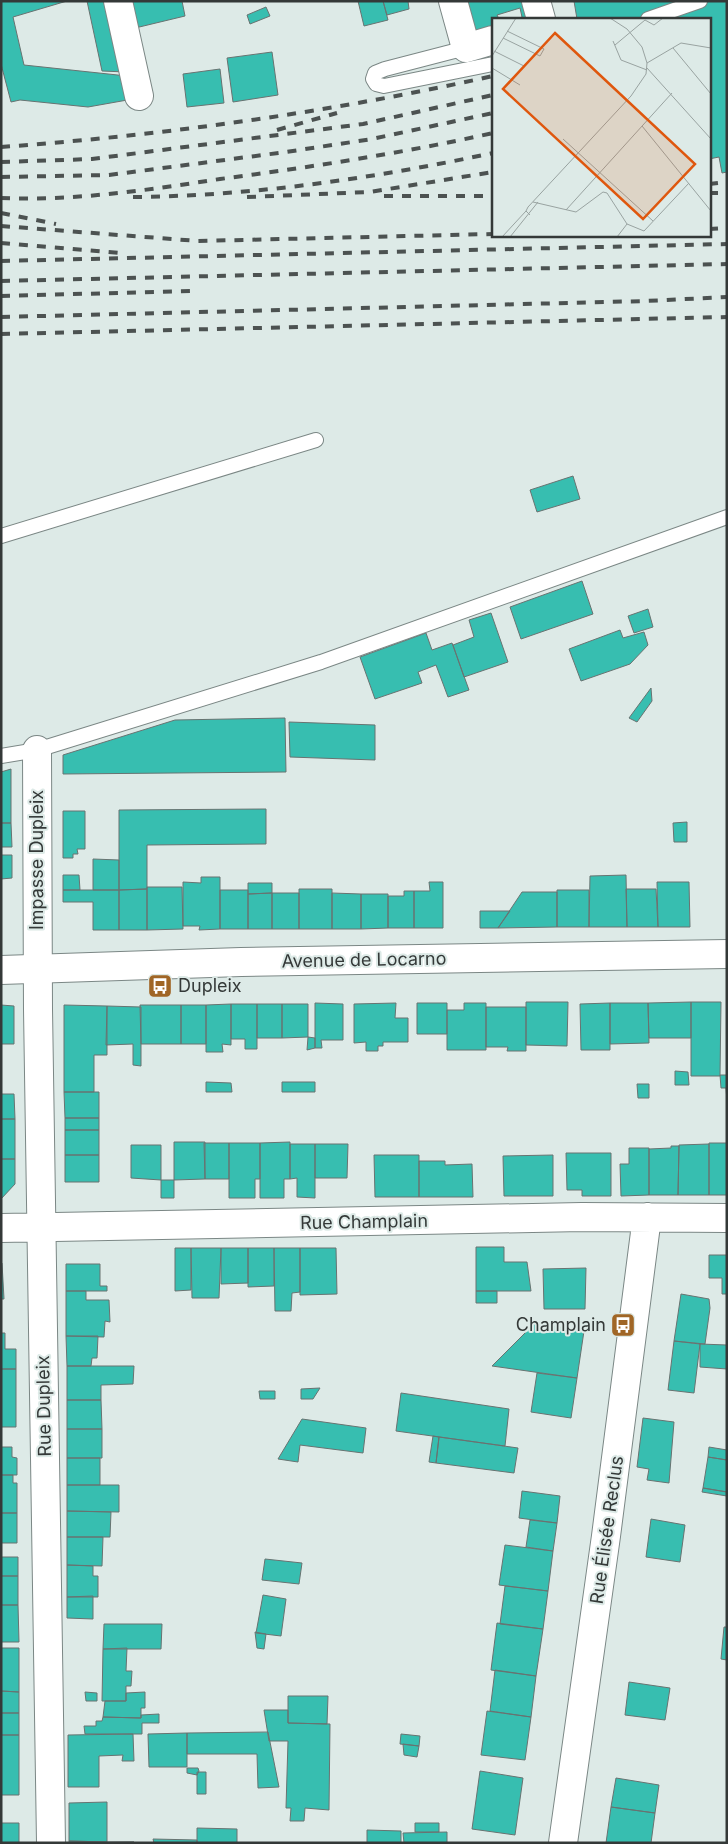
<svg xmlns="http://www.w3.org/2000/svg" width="728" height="1844" viewBox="0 0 728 1844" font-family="Inter,sans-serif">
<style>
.building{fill:#37beb0;stroke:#687371}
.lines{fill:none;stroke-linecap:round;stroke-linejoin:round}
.service-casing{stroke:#7b8785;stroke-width:16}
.minor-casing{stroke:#7b8785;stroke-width:30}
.tertiary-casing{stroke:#7b8785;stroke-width:30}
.service{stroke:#fff;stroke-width:14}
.minor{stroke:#fff;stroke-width:28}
.tertiary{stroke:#fff;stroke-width:28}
.rail{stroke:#4c5251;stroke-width:4;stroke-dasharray:9 9;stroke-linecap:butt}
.labels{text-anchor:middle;stroke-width:4;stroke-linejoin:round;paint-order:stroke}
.street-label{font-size:18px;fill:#343938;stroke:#ddeae7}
.poi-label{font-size:18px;fill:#343938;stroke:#ddeae7;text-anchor:start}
.inset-road{fill:none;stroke:#99a3a1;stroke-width:1}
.view{fill:#df570e;fill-opacity:0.15;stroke:#df570e;stroke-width:2.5}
.inset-edge{fill:none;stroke:#343938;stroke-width:2.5}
</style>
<rect width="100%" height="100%" fill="#ddeae7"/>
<path class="building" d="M 1,1 L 67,1 L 13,17 L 24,65 L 127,76 L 133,99 L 88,107 L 20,100 L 11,102 L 1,64 Z
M 87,1 L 110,1 L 126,72 L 102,71 Z
M 131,1 L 182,1 L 185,16 L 131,29 Z
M 358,1 L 383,1 L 388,20 L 364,26 Z
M 383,1 L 408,1 L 409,9 L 387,15 Z
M 464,1 L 526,1 L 532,19 L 519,19 L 522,17 L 520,8 L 497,15 L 499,19 L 493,19 L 493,33 L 475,39 Z
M 574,1 L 727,1 L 727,172 L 722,173 L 719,157 L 709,159 L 709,19 L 577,19 Z
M 266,7 L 270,16 L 250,24 L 247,15 Z
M 272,52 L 278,95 L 233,102 L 227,58 Z
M 220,69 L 224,103 L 187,107 L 183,74 Z
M 573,476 L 580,499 L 537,512 L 530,490 Z
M 582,581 L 593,614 L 521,639 L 510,607 Z
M 648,609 L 653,627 L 634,633 L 628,616 Z
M 491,613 L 508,662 L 464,677 L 453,645 L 474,637 L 469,620 Z
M 620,630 L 623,638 L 644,632 L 648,645 L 630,664 L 581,681 L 569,649 Z
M 426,633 L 432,650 L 452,643 L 469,690 L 448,697 L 436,665 L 418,672 L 422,683 L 375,699 L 360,657 Z
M 651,688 L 652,701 L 637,722 L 629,718 Z
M 285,718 L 286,772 L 63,774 L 63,755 L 175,720 Z
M 289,722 L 375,725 L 375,760 L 290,757 Z
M 11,769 L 11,823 L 1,823 L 1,772 Z
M 266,809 L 266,844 L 147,845 L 147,889 L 119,890 L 119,810 Z
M 63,811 L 85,811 L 85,849 L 77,849 L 78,854 L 73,854 L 73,858 L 63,858 Z
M 687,822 L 687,842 L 674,842 L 673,823 Z
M 1,823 L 11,823 L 12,847 L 1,847 Z
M 1,855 L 12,855 L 12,878 L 1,879 Z
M 93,859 L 119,860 L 119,890 L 93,890 Z
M 63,875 L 79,875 L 80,890 L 63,890 Z
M 626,875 L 627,927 L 589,927 L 590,876 Z
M 201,877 L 220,877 L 220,929 L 199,930 L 200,926 L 183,926 L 183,882 L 201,883 Z
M 429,882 L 443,882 L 443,928 L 414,928 L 414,891 L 430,891 Z
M 657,882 L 689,882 L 690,927 L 658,927 Z
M 248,883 L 272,883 L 272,893 L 248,894 Z
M 147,887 L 182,887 L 183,929 L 147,930 Z
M 147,889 L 147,930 L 119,930 L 119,890 Z
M 299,889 L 332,889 L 332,929 L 299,929 Z
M 626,889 L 656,889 L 658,927 L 627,927 Z
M 63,890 L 119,890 L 119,930 L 93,930 L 93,902 L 63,902 Z
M 220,890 L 248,890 L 248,929 L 220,929 Z
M 557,890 L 589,890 L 589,927 L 557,927 Z
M 404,891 L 414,891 L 414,928 L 388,928 L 388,896 L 404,896 Z
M 522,892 L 557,892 L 557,927 L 498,928 Z
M 272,893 L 299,893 L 299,929 L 272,929 Z
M 272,893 L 272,929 L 248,929 L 248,894 Z
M 332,893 L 361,894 L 361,929 L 332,929 Z
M 361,894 L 388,894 L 388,928 L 361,929 Z
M 480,911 L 510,911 L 498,928 L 480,928 Z
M 526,1002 L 568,1002 L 567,1046 L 526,1045 Z
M 691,1002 L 721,1002 L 720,1076 L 691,1076 Z
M 691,1002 L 691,1038 L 649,1038 L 648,1003 Z
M 315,1003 L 343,1004 L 343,1040 L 321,1040 L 322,1048 L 315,1048 Z
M 396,1003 L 395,1018 L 408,1018 L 408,1042 L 383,1042 L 383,1046 L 378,1046 L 378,1051 L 366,1051 L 366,1042 L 354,1043 L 354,1004 Z
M 417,1003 L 447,1003 L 447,1034 L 417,1034 Z
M 464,1003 L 486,1003 L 486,1050 L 447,1050 L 447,1010 L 464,1010 Z
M 610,1003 L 648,1003 L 649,1043 L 610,1044 Z
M 610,1003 L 610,1050 L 581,1050 L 580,1004 Z
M 231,1004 L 257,1004 L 257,1049 L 245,1049 L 245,1039 L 231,1039 Z
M 231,1004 L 231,1045 L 222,1044 L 223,1052 L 206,1052 L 206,1005 Z
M 257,1004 L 282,1004 L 282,1038 L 257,1038 Z
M 282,1004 L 308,1004 L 308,1037 L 282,1038 Z
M 1,1005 L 14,1006 L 14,1044 L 1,1044 Z
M 64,1005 L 107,1006 L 107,1055 L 94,1055 L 94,1092 L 64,1092 Z
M 140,1005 L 181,1005 L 181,1044 L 141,1044 Z
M 181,1005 L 206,1005 L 206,1044 L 181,1044 Z
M 107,1006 L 141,1007 L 141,1066 L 133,1065 L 133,1044 L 106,1045 Z
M 486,1007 L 526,1007 L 526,1051 L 507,1051 L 508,1047 L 486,1047 Z
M 308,1037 L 315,1038 L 315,1048 L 307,1050 Z
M 675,1071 L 688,1072 L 689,1085 L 675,1085 Z
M 720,1075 L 727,1075 L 727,1101 L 726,1088 L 721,1088 Z
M 206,1082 L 231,1083 L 232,1092 L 206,1092 Z
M 282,1082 L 315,1082 L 315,1092 L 282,1092 Z
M 637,1084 L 649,1084 L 649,1098 L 638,1098 Z
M 64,1092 L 99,1092 L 99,1118 L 65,1118 Z
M 1,1094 L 14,1094 L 15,1119 L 1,1119 Z
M 65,1118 L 99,1118 L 99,1130 L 65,1130 Z
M 1,1119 L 15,1119 L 15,1159 L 1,1159 Z
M 65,1130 L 99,1130 L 99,1155 L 65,1155 Z
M 174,1142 L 205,1142 L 205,1179 L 174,1180 Z
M 290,1142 L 290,1179 L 284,1179 L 284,1198 L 260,1198 L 260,1143 Z
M 204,1143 L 229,1143 L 229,1179 L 205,1179 Z
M 229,1143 L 260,1143 L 260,1179 L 255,1179 L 255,1198 L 229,1198 Z
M 709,1143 L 727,1143 L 727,1195 L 709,1195 Z
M 290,1144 L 315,1144 L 315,1198 L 297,1197 L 297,1178 L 290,1179 Z
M 315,1144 L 348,1144 L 347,1178 L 315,1178 Z
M 709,1144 L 709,1195 L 678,1195 L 679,1145 Z
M 131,1145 L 161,1145 L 161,1180 L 131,1178 Z
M 671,1146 L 679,1146 L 678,1195 L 649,1195 L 649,1149 L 671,1148 Z
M 629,1148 L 649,1148 L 649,1195 L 621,1196 L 620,1164 L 629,1164 Z
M 566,1153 L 611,1153 L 611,1196 L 582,1196 L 582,1190 L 567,1190 Z
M 65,1155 L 99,1155 L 99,1182 L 65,1182 Z
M 374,1155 L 419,1155 L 419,1197 L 375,1197 Z
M 553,1155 L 553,1196 L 504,1196 L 503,1156 Z
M 1,1159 L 15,1159 L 15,1184 L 1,1199 Z
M 419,1161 L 445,1161 L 445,1165 L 472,1164 L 473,1197 L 419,1197 Z
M 161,1180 L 174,1180 L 174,1198 L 161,1198 Z
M 476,1247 L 504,1247 L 504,1262 L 527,1262 L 531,1291 L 476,1291 Z
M 175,1248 L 191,1248 L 191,1290 L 175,1291 Z
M 191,1248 L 221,1248 L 219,1298 L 192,1298 Z
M 221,1248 L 248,1248 L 248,1283 L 221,1284 Z
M 248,1248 L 274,1248 L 274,1286 L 248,1287 Z
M 274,1248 L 300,1248 L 300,1292 L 292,1293 L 291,1311 L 275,1311 Z
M 300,1248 L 336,1248 L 337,1294 L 300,1295 Z
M 709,1255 L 727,1255 L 727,1294 L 722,1294 L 722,1278 L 709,1278 Z
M 1,1262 L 2,1263 L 4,1299 L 1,1299 Z
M 66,1264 L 100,1264 L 100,1286 L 107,1286 L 107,1291 L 66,1291 Z
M 586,1268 L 585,1309 L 544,1309 L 543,1269 Z
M 66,1291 L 86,1291 L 86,1300 L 109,1300 L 110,1322 L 105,1321 L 104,1337 L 66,1336 Z
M 476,1291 L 497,1291 L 497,1303 L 476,1303 Z
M 681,1294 L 709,1299 L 710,1308 L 705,1344 L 674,1341 Z
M 535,1323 L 584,1331 L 577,1378 L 492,1366 Z
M 1,1333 L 5,1333 L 5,1349 L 16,1349 L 16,1369 L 1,1369 Z
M 66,1336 L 98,1336 L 97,1358 L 92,1358 L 91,1366 L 67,1366 Z
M 674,1341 L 700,1344 L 694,1393 L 668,1390 Z
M 700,1344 L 727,1345 L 727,1369 L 700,1367 Z
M 67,1366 L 134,1366 L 133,1384 L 101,1385 L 101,1400 L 67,1400 Z
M 1,1369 L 16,1369 L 16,1427 L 1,1427 Z
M 537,1373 L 577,1378 L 571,1418 L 531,1412 Z
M 320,1388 L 313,1399 L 301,1399 L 301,1389 Z
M 259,1391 L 275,1391 L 275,1399 L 260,1399 Z
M 401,1393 L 509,1409 L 505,1446 L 396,1431 Z
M 67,1400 L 101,1400 L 102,1429 L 67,1429 Z
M 643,1418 L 674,1422 L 669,1483 L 647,1480 L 649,1469 L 637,1467 Z
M 302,1419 L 366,1428 L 363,1453 L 300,1445 L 298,1462 L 278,1459 Z
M 67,1429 L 102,1429 L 102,1458 L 67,1458 Z
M 433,1436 L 439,1437 L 436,1463 L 429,1462 Z
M 439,1437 L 518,1448 L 514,1473 L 436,1463 Z
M 1,1447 L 12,1447 L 12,1457 L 17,1458 L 17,1475 L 1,1475 Z
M 709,1447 L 727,1450 L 727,1460 L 708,1457 Z
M 708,1457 L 727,1460 L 727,1492 L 703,1488 Z
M 67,1458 L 100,1458 L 100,1485 L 67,1485 Z
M 1,1475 L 13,1475 L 13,1483 L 17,1483 L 17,1513 L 1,1513 Z
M 67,1485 L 119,1485 L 119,1512 L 67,1511 Z
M 703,1488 L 727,1492 L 727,1496 L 702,1492 Z
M 522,1491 L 560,1496 L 557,1523 L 519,1518 Z
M 67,1511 L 111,1512 L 110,1537 L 67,1537 Z
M 1,1513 L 17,1513 L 17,1543 L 1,1543 Z
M 651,1519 L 685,1525 L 680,1562 L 646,1557 Z
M 530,1520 L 557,1523 L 553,1551 L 526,1547 Z
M 67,1537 L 103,1537 L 102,1566 L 67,1565 Z
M 505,1545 L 553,1551 L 548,1591 L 499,1585 Z
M 1,1557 L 18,1557 L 18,1576 L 1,1576 Z
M 265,1559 L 302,1563 L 299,1584 L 262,1580 Z
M 67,1565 L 93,1566 L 93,1576 L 98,1576 L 98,1597 L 67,1597 Z
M 1,1576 L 18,1576 L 18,1605 L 1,1605 Z
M 505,1586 L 548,1591 L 543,1629 L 500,1624 Z
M 263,1595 L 286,1599 L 281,1636 L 256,1633 Z
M 93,1596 L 93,1619 L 67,1618 L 67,1597 Z
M 1,1605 L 18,1605 L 19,1642 L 1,1642 Z
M 497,1623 L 543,1629 L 536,1676 L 491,1670 Z
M 104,1624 L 162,1624 L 161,1649 L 103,1649 Z
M 724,1627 L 727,1627 L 727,1660 L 721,1659 Z
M 255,1632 L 266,1634 L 264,1649 L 257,1648 Z
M 1,1648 L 19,1648 L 19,1692 L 1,1691 Z
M 127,1648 L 126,1671 L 132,1671 L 131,1686 L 126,1686 L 126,1701 L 102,1701 L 103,1649 Z
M 495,1670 L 536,1676 L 531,1717 L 490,1711 Z
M 629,1682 L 670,1688 L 665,1720 L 625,1715 Z
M 1,1691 L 19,1692 L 19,1713 L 1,1713 Z
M 85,1692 L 97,1693 L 97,1701 L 86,1701 Z
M 145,1692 L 145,1708 L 141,1708 L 141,1718 L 103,1717 L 105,1701 L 126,1701 L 126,1693 Z
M 288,1696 L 328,1696 L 327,1724 L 288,1723 Z
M 264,1710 L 288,1710 L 288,1723 L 330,1724 L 329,1810 L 305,1808 L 304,1821 L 290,1821 L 291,1808 L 286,1808 L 288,1741 L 269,1741 Z
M 487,1711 L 531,1717 L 525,1760 L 481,1755 Z
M 1,1713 L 19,1713 L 19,1735 L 1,1735 Z
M 159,1714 L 159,1723 L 142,1723 L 142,1734 L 85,1734 L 84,1726 L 96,1726 L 96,1721 L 102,1721 L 103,1717 L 141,1718 L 141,1715 Z
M 268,1732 L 279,1787 L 258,1788 L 257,1754 L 187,1754 L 187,1733 Z
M 187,1733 L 187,1767 L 149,1767 L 148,1734 Z
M 133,1734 L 134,1761 L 122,1761 L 123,1755 L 99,1756 L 99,1787 L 68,1787 L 68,1735 Z
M 401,1734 L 420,1736 L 419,1746 L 400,1744 Z
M 1,1735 L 19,1735 L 19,1795 L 1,1795 Z
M 403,1744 L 419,1746 L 417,1757 L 404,1755 Z
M 187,1768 L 198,1768 L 199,1771 L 197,1775 L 187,1773 Z
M 480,1771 L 523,1778 L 515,1835 L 472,1829 Z
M 197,1772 L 206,1772 L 206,1794 L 197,1794 Z
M 616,1778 L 659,1785 L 655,1813 L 611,1807 Z
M 107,1802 L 107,1842 L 69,1841 L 69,1803 Z
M 611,1807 L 655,1813 L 651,1843 L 606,1843 Z
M 1,1823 L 19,1823 L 19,1843 L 1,1843 Z
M 415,1823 L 439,1823 L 439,1832 L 415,1832 Z
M 197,1828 L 237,1829 L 237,1843 L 197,1843 Z
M 367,1830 L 401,1831 L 401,1843 L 367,1843 Z
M 447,1832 L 447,1843 L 404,1843 L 403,1833 Z
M 153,1839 L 197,1840 L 197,1843 L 154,1843 Z
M 69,1841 L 107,1842 L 134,1842 L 69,1843 Z"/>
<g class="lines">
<defs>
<path id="service" d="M 648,19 L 700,1
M 466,48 L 385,69 L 375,73 L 373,79 L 376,84 L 384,86 L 493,64
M 1,536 L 316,440
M 1,756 L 37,750 L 321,662 L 727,517"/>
<path id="minor" d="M 118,1 L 139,96
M 453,1 L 466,48 L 493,40
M 536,1 L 541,19
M 37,750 L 38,1009 L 51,1843
M 1,1228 L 582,1217 L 727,1218
M 563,1843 L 606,1536 L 647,1217"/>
<path id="tertiary" d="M 1,970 L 241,962 L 727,954"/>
</defs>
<use href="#service" class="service-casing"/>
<use href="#minor" class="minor-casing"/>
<use href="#tertiary" class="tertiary-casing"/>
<use href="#service" class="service"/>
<use href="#minor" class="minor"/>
<use href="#tertiary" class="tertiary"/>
<path class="rail" d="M 277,130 L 337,113
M 1,147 C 167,135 331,112 493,76
M 1,162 L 92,159 L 363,124 L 493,95
M 1,177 L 109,175 L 286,152 L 372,139 L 493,113
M 709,184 L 727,182
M 709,193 L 727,193
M 384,196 L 493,196
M 133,197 C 254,196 375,178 493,153
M 247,197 L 370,192 L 493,172
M 1,198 C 75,201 148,190 220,179 C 312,167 403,153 493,133
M 1,213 L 56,224
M 1,226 L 198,241 L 493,234
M 709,229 L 727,228
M 1,243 L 121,253
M 1,261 L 727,244
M 1,281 L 727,264
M 1,296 L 191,291
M 1,317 L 646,301 L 727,297
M 1,334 L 727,317"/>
</g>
<defs>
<symbol id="bus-square" viewBox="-11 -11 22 22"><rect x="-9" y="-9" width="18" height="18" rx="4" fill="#a06626" stroke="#ddeae7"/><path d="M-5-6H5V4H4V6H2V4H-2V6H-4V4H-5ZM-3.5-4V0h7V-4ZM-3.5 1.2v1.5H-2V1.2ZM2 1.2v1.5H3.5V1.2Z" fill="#fff"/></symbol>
</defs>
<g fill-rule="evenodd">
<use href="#bus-square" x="146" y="972" width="28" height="28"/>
<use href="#bus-square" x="609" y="1311" width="28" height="28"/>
</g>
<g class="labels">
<g class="street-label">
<text transform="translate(37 860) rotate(-90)" y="6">Impasse Dupleix</text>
<text transform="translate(364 960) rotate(-1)" y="6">Avenue de Locarno</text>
<text transform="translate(364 1222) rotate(-1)" y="6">Rue Champlain</text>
<text transform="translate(44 1406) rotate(-91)" y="6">Rue Dupleix</text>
<text transform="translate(607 1530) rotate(-82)" y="6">Rue Élisée Reclus</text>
</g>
<g class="poi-label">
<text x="178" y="992">Dupleix</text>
<text x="606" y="1331" text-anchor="end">Champlain</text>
</g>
</g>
<g transform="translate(492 18)">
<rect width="219" height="219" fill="#ddeae7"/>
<path class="inset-road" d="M 11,20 L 48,38 L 52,31 L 15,13M 121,23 L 129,42 L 155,52M 123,27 L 153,2 L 162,7 L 171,0M 181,30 L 219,76M 2,33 L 32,48M 0,38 L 24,0M 155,45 L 189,25 L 219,30M 0,50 L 28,67M 155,50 L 219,121M 150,108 L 219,193M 71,121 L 161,203M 41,184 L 84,194 L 111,174 L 115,175 L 135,206M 74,192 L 180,75M 38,197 L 34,193 L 36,189 L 139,78 L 154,56 L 155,45 L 150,29 L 135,11 L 118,0M 135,206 L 152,213 L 197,165M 10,219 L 34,193M 18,219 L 46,184M 125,219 L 135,206"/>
<path class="view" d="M 63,15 L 203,146 L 151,201 L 11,71 Z"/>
<rect width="219" height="219" class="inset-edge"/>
</g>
<rect width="728" height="1844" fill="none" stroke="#343938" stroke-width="5"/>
</svg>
